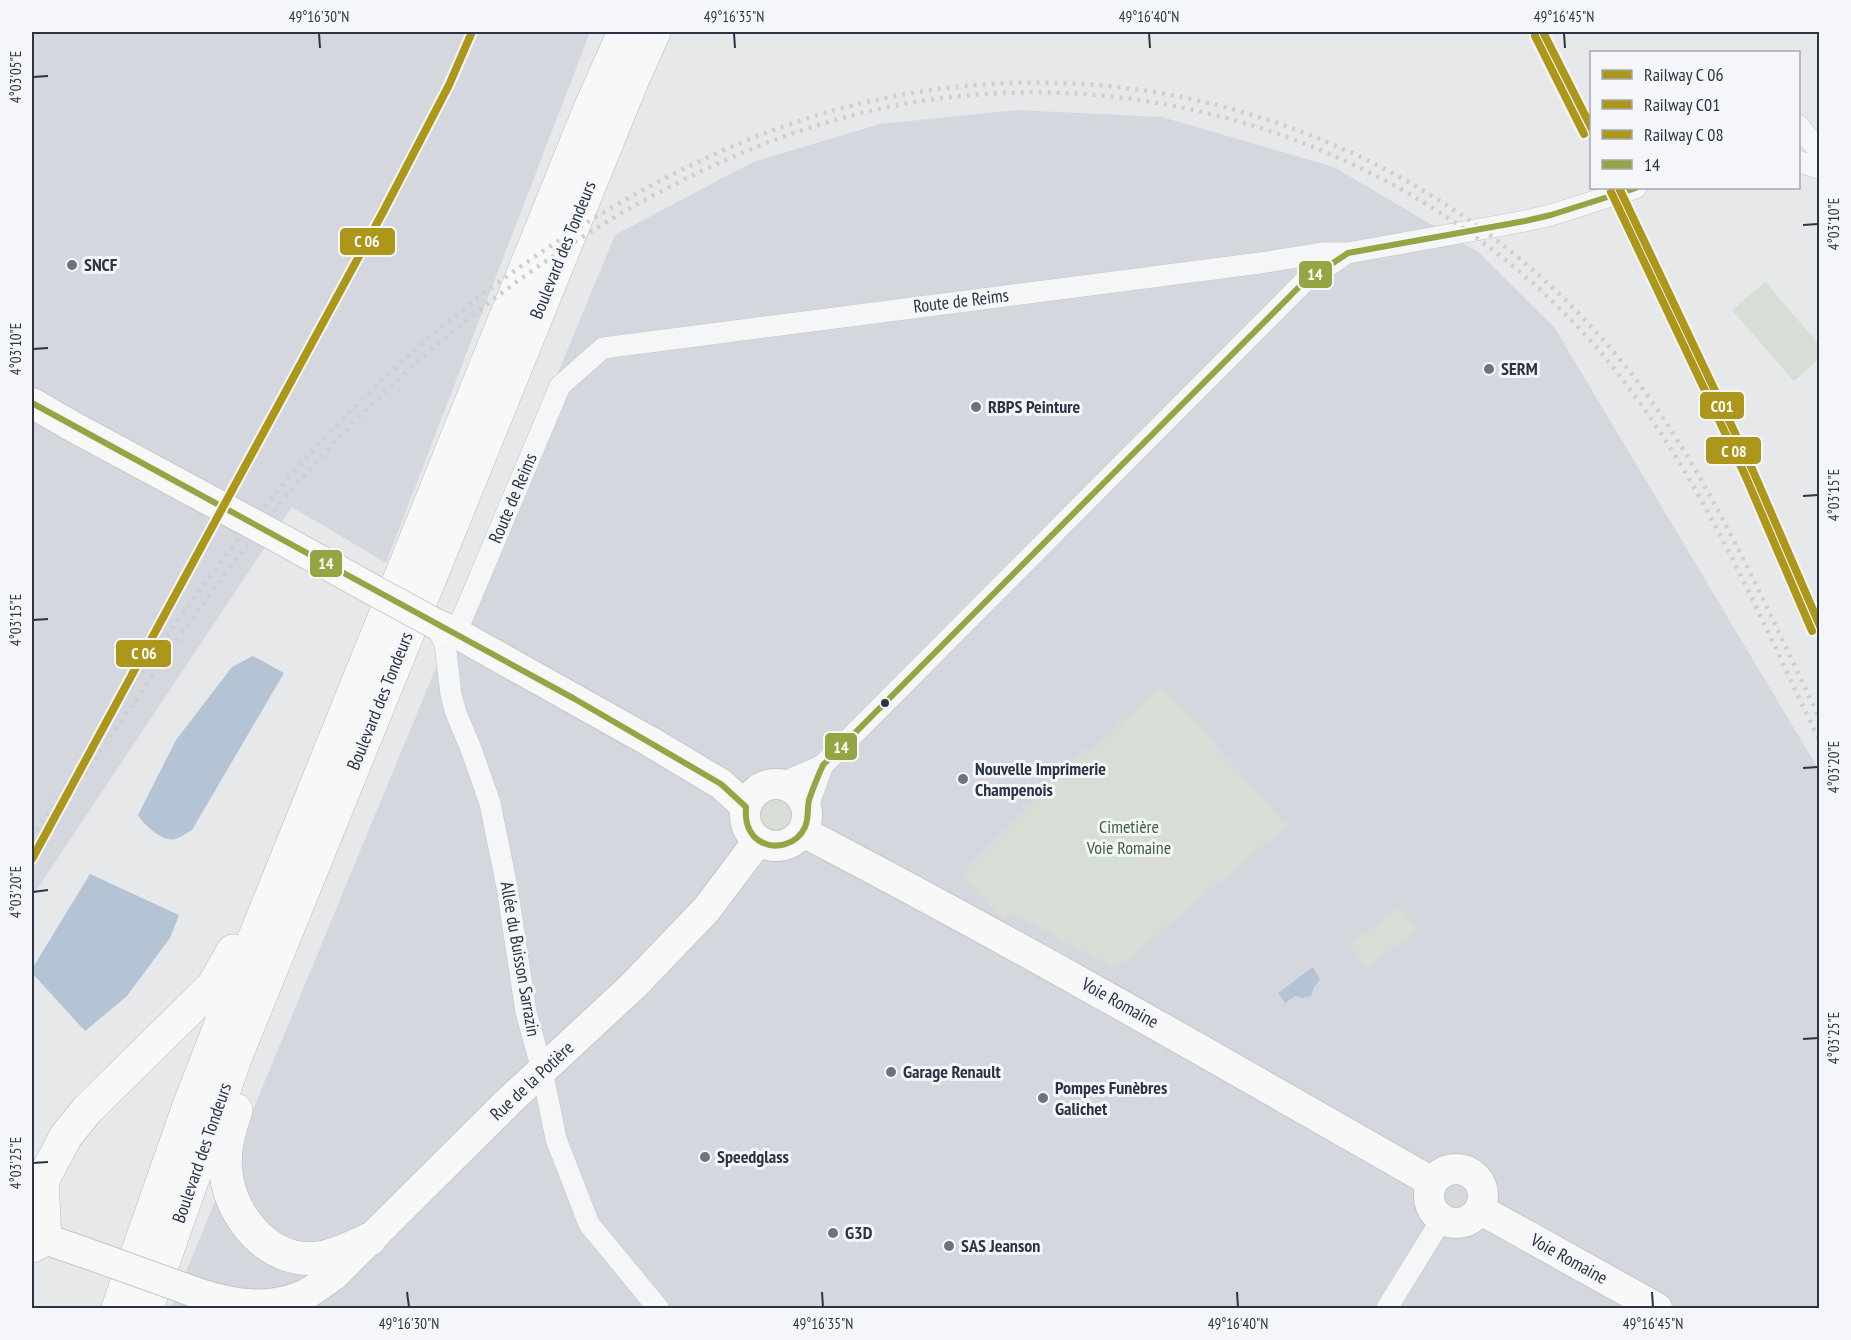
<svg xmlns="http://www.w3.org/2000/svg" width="1851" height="1340" viewBox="0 0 1851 1340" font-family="'PT Sans Narrow',sans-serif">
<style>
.built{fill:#d4d7dd}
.green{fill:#d6ded6}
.water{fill:#b4c4d5}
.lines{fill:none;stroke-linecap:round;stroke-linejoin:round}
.street-casing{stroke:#c4c6c8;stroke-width:22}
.secondary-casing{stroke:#c4c6c8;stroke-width:32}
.highway-casing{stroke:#b8bbbf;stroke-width:34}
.street{stroke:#f5f6f7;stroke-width:21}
.secondary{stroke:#f8f8f8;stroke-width:30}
.highway{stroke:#f8f8f8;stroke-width:33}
.rail{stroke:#cecfd2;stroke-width:4.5;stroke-dasharray:3 6;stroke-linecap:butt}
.secondary-bridge-casing{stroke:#c4c6c8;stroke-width:32;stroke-linecap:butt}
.secondary-bridge{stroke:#f8f8f8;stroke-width:30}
.bus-1-casing{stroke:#f4f6f9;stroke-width:10}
.bus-1{stroke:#94a542;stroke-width:6}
.rail-1-casing{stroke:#f4f6f9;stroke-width:12}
.rail-2-casing{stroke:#f4f6f9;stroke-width:12}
.rail-3-casing{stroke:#f4f6f9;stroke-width:12}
.rail-1{stroke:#ac971b;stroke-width:8}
.rail-2{stroke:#ac971b;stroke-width:8}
.rail-3{stroke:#ac971b;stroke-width:8}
.ticks{fill:none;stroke:#2b3445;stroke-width:2}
.poi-dot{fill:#6c737f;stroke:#f4f6f9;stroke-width:2}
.bus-dot{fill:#2b3445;stroke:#f4f6f9;stroke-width:2}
.labels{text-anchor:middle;stroke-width:6;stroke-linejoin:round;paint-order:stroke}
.street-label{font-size:18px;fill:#2b3445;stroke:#f4f6f9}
.poi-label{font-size:18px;font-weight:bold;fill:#2b3445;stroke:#f4f6f9;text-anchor:start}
.park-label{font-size:18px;fill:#3f6138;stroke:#f4f6f9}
.line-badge{stroke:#f4f6f9;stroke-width:2}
.badge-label{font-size:16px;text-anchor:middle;font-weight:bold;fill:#fff}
.neatline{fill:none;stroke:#2b3445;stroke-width:2}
.ticks-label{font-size:15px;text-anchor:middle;fill:#2b3445}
</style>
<rect width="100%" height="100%" fill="#e6e8ea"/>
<path class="built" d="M 32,32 L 590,32 L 386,563 L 292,507 L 32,897 Z
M 1017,110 L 1162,117 L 1334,167 L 1478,252 L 1554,327 L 1819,770 L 1819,1308 L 171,1308 L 615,235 L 753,162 L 880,124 Z"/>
<path class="green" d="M 1765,282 L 1819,344 L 1819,359 L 1794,381 L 1732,310 Z
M 1160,687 L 1193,719 L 1287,826 L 1117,968 L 1063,941 L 1011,912 L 1004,920 L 962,877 L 968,872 L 966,869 L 1086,748 L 1090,752 Z
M756 816a21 21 0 1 1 42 0a21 21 0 1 1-42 0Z
M 1400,907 L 1417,930 L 1366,969 L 1350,944 Z"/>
<path class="water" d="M 253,656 L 284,673 L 192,830 C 176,840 171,844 154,832 C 147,826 143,823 138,815 L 176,740 L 232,667 Z
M 90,874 L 179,915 L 170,938 L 127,996 L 85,1031 L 32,973 L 32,969 Z
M 1313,967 L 1320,980 L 1314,987 L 1311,996 L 1302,998 L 1295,996 L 1285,1003 L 1278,993 Z"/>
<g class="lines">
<defs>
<path id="street" d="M 1798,125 L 1820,152
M 1798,161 L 1820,169
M 434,623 L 445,643 L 451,695 L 456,713 L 471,749 L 490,803 L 507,887 L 526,1012 L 542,1070 L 556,1139 L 589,1224 L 658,1308
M 456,633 L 560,386 L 603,348 L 1260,263 L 1322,253 L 1348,253 L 1525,221 L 1551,215 L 1636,188
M 780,784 L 823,765
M 807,809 L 823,765 L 1303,283 L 1347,253
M 1387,1308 L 1442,1219"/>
<path id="secondary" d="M 32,403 L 70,425
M 281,539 L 375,591
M 434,623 L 456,633 L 649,741 L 721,784 L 746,807
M745 815a31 31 0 1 1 62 0a31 31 0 1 1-62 0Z
M 803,832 C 1016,943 1224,1063 1432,1182
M1429 1196a27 27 0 1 1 54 0a27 27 0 1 1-54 0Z
M 1481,1210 L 1657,1308
M 45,1239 L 86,1253
M 200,1294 C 236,1305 270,1311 306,1294 C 316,1289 325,1281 334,1275 L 509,1101 L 633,986 L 706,910 L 758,841"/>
<path id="highway" d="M 236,1110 C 229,1131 223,1151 226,1173 C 231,1218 270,1264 318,1258 C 336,1256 354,1246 370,1239
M 32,1191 L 42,1181 L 66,1136 L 87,1110 L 213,986 L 233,951
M 32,1246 L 45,1239 L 42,1181
M 118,1308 L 189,1106 L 248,954 L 589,111 L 624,32
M 147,1308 L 236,1056 L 632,81 L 654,32
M 248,1308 L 250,1306"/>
</defs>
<use href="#street" class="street-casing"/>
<use href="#secondary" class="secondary-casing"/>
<use href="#highway" class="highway-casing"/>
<use href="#street" class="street"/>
<use href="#secondary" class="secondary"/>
<use href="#highway" class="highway"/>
<path class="rail" d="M 49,826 C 147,687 237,539 358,418 C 485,290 654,174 828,122 C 1100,41 1400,130 1589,339 C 1693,455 1753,603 1820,742
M 32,838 C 55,800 80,764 104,727 C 178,617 255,509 347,414 C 473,285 657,160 832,111 C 955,76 1088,73 1212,104 C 1372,143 1518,234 1622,362 C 1707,468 1761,597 1820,719"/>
<defs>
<path id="secondary-bridge" d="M 70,425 L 281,539
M 375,591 L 434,623
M 86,1253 L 200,1294"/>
</defs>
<use href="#secondary-bridge" class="secondary-bridge-casing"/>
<use href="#secondary-bridge" class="secondary-bridge"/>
<defs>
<path id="bus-1" d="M 32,403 L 573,698 L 721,784 L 746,807 C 745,820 747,832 758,840 C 774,851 797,845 805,827 C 809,819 807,808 809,800 C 813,788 818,776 823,765 L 1303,283 L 1348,253 L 1525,221 L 1551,215 L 1636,188"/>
</defs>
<use href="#bus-1" class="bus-1-casing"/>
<use href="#bus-1" class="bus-1"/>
<defs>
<path id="rail-1" d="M 32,859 L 383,212 L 449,85 L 472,32"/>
<path id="rail-2" d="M 1543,32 L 1592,129
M 1619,188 L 1753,471 L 1820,626"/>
<path id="rail-3" d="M 1535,36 L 1584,134
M 1611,192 L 1745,475 L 1812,631"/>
</defs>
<use href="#rail-1" class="rail-1-casing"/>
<use href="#rail-2" class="rail-2-casing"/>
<use href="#rail-3" class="rail-3-casing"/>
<use href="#rail-1" class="rail-1"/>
<use href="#rail-2" class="rail-2"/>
<use href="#rail-3" class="rail-3"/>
</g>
<path class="ticks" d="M 319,33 L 320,48M 734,33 L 735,48M 1149,33 L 1150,48M 1564,33 L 1565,48M 33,77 L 48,76M 1803,225 L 1818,224M 33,349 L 48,348M 1803,496 L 1818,495M 33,620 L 48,619M 1803,768 L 1818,767M 33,892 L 48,890M 1803,1039 L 1818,1038M 33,1163 L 48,1162M 407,1292 L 409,1307M 822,1292 L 823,1307M 1237,1292 L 1238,1307M 1652,1292 L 1653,1307"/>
<g class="poi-dot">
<circle cx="72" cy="265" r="6"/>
<circle cx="1489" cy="369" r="6"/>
<circle cx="976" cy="407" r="6"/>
<circle cx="963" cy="779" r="6"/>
<circle cx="891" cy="1072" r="6"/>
<circle cx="1043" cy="1098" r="6"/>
<circle cx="705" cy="1157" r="6"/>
<circle cx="833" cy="1233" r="6"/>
<circle cx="949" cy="1246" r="6"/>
</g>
<circle class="bus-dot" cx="885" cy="703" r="5"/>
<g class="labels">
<g class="street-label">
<text transform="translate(563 250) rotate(-68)" y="6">Boulevard des Tondeurs</text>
<text transform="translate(961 301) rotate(-7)" y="6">Route de Reims</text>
<text transform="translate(513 498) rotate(-67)" y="6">Route de Reims</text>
<text transform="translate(380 701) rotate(-68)" y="6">Boulevard des Tondeurs</text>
<text transform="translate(520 959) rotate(80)" y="6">Allée du Buisson Sarrazin</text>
<text transform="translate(1120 1003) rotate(29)" y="6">Voie Romaine</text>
<text transform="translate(532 1081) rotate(-43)" y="6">Rue de la Potière</text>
<text transform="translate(202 1153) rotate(-71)" y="6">Boulevard des Tondeurs</text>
<text transform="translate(1569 1259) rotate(29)" y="6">Voie Romaine</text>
</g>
<g class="poi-label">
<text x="84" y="271">SNCF</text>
<text x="1501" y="375">SERM</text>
<text x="988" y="413">RBPS Peinture</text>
<text x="975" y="775">Nouvelle Imprimerie<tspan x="975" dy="21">Champenois</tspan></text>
<text x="903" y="1078">Garage Renault</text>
<text x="1055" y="1094">Pompes Funèbres<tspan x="1055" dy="21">Galichet</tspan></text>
<text x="717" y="1163">Speedglass</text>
<text x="845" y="1239">G3D</text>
<text x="961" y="1252">SAS Jeanson</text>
</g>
<g class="park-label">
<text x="1129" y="833">Cimetière<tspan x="1129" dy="21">Voie Romaine</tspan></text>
</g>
</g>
<g class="line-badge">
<rect x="339" y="227" width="57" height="29" rx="6" fill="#ac971b"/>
<rect x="1298" y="260" width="35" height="29" rx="6" fill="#94a542"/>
<rect x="1699" y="391" width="46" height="29" rx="6" fill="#ac971b"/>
<rect x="1705" y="436" width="57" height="29" rx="6" fill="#ac971b"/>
<rect x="309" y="549" width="34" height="29" rx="6" fill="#94a542"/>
<rect x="115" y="639" width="57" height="29" rx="6" fill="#ac971b"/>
<rect x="824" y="732" width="34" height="29" rx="6" fill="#94a542"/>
</g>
<g class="badge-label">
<text x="367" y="247">C 06</text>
<text x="1315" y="280">14</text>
<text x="1722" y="412">C01</text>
<text x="1734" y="457">C 08</text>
<text x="326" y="569">14</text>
<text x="144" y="659">C 06</text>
<text x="841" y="753">14</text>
</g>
<rect width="1851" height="1340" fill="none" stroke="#f4f6f9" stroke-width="66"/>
<rect x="1590" y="51" width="210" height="138" fill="#f4f6f9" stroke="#a4a8b1" stroke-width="1.5"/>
<rect x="1602" y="70" width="30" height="9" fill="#ac971b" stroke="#a4a8b1" stroke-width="1.5"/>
<text x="1644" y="81" font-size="18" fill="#2b3445">Railway C 06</text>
<rect x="1602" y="100" width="30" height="9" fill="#ac971b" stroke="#a4a8b1" stroke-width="1.5"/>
<text x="1644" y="111" font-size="18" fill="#2b3445">Railway C01</text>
<rect x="1602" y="130" width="30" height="9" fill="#ac971b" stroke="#a4a8b1" stroke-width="1.5"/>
<text x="1644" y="141" font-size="18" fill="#2b3445">Railway C 08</text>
<rect x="1602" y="160" width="30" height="9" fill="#94a542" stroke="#a4a8b1" stroke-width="1.5"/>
<text x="1644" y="171" font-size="18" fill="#2b3445">14</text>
<rect x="33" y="33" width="1785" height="1274" class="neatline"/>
<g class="ticks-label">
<text x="319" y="22">49°16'30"N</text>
<text x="734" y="22">49°16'35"N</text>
<text x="1149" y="22">49°16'40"N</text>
<text x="1564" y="22">49°16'45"N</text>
<text transform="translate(16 77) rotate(-90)" y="5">4°03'05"E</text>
<text transform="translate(1834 224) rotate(-90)" y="5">4°03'10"E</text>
<text transform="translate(16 349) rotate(-90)" y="5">4°03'10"E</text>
<text transform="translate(1834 495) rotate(-90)" y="5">4°03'15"E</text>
<text transform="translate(16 620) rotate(-90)" y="5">4°03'15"E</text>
<text transform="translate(1834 767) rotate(-90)" y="5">4°03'20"E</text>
<text transform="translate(16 892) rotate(-90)" y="5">4°03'20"E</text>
<text transform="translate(1834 1038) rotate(-90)" y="5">4°03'25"E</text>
<text transform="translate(16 1163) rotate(-90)" y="5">4°03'25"E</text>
<text x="409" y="1329">49°16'30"N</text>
<text x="823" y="1329">49°16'35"N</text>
<text x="1238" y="1329">49°16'40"N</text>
<text x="1653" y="1329">49°16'45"N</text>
</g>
</svg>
